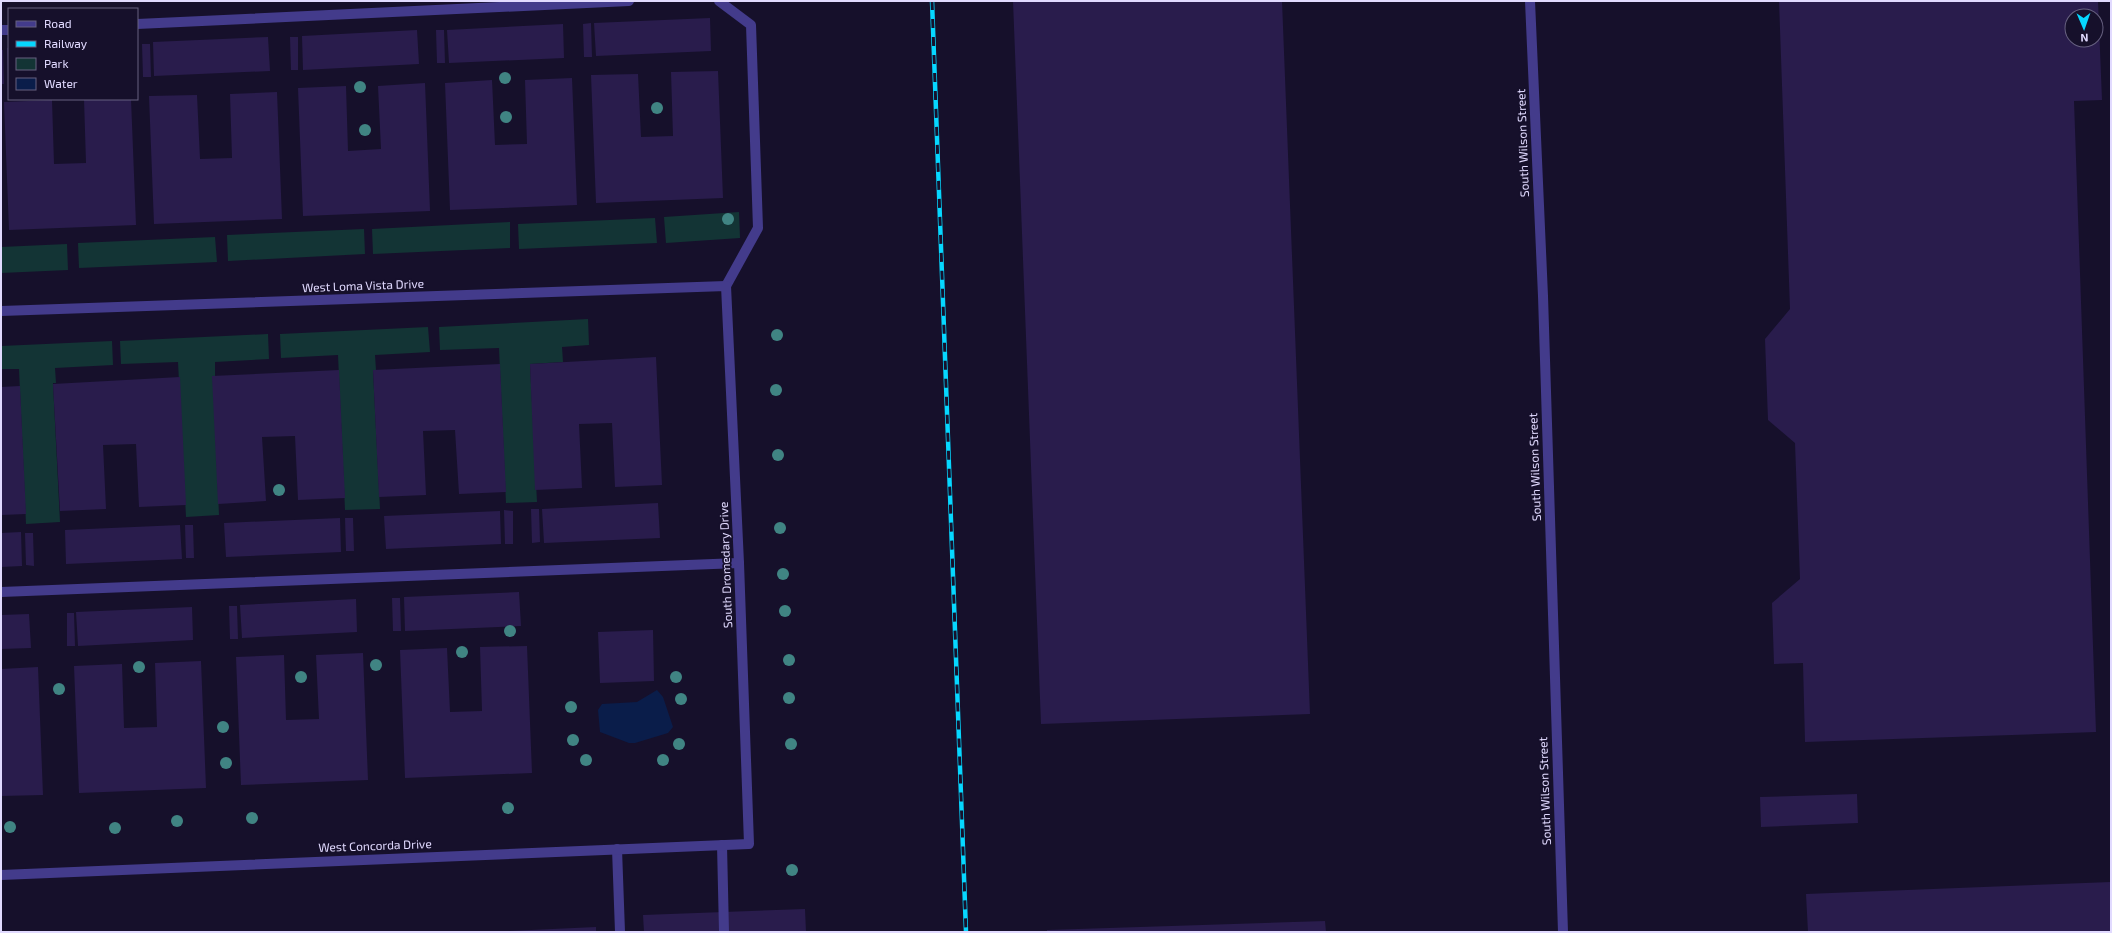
<svg xmlns="http://www.w3.org/2000/svg" width="2112" height="933" viewBox="0 0 2112 933" font-family="'Exo 2',sans-serif">
<style>
.green{fill:#133435}
.water{fill:#0a1d4a}
.building{fill:#291c4c;fill-rule:evenodd}
.lines{fill:none;stroke-linecap:round;stroke-linejoin:round}
.service{stroke:#433b8b;stroke-width:10}
.minor{stroke:#433b8b;stroke-width:10}
.rail-casing{stroke:#06d7ff;stroke-width:4.5}
.rail{stroke:#16102b;stroke-width:3;stroke-dasharray:9;stroke-linecap:butt}
.tree{fill:#408483}
.labels{text-anchor:middle;stroke-width:3.5;stroke-linejoin:round;paint-order:stroke}
.street-label{font-size:12px;fill:#e1daff;stroke:#16102b}
</style>
<rect width="100%" height="100%" fill="#16102b"/>
<path class="green" d="M 739,212 L 740,238 L 666,243 L 664,217 Z
M 655,218 L 657,243 L 519,249 L 518,224 Z
M 510,222 L 510,248 L 373,254 L 372,229 Z
M 364,229 L 365,254 L 228,261 L 227,235 Z
M 215,237 L 217,262 L 79,268 L 78,243 Z
M 67,244 L 68,270 L 1,273 L 1,247 Z
M 588,319 L 589,345 L 562,347 L 563,362 L 530,364 L 537,502 L 506,503 L 499,348 L 440,350 L 439,327 Z
M 428,327 L 430,352 L 375,355 L 376,370 L 373,370 L 380,509 L 345,510 L 338,355 L 281,358 L 280,334 Z
M 268,334 L 269,359 L 215,362 L 215,376 L 213,377 L 219,515 L 186,517 L 178,362 L 121,364 L 120,341 Z
M 112,341 L 113,365 L 55,368 L 56,383 L 53,383 L 60,522 L 26,524 L 19,369 L 1,369 L 1,346 Z"/>
<path class="water" d="M 657,690 L 663,697 L 673,727 L 668,733 L 635,743 L 629,743 L 600,732 L 598,710 L 602,704 L 637,702 Z"/>
<path class="building" d="M 1013,1 L 1282,1 L 1310,714 L 1041,724 Z
M 1779,1 L 2098,1 L 2102,100 L 2074,101 L 2096,732 L 1805,742 L 1803,663 L 1774,664 L 1772,603 L 1800,579 L 1795,443 L 1768,420 L 1765,339 L 1790,309 ZM 2072,16 L 2096,16 L 2096,40 L 2072,40 Z
M 710,18 L 711,51 L 596,56 L 594,23 Z
M 591,23 L 592,57 L 584,57 L 583,24 Z
M 563,24 L 564,58 L 449,63 L 447,30 Z
M 417,30 L 419,64 L 303,70 L 302,36 Z
M 436,30 L 444,30 L 445,63 L 437,63 Z
M 268,37 L 270,71 L 154,76 L 153,42 Z
M 290,37 L 298,37 L 298,70 L 291,70 Z
M 142,44 L 150,44 L 151,77 L 143,77 Z
M 7,48 L 9,48 L 9,74 L 8,74 Z
M 1,50 L 3,50 L 4,84 L 1,84 Z
M 718,71 L 723,198 L 596,203 L 591,75 L 638,74 L 641,137 L 673,136 L 671,72 Z
M 572,78 L 577,205 L 450,210 L 445,83 L 492,80 L 495,145 L 527,144 L 525,80 Z
M 425,83 L 430,211 L 303,216 L 298,88 L 346,86 L 348,151 L 381,149 L 378,86 Z
M 277,92 L 282,219 L 154,224 L 149,96 L 197,95 L 200,159 L 232,158 L 230,94 Z
M 84,99 L 131,99 L 136,225 L 9,230 L 4,102 L 52,100 L 54,164 L 86,163 Z
M 656,357 L 662,485 L 615,487 L 612,423 L 579,424 L 582,488 L 535,490 L 530,364 Z
M 500,364 L 506,492 L 459,494 L 455,430 L 423,431 L 426,495 L 379,497 L 373,370 Z
M 339,370 L 345,498 L 298,500 L 295,436 L 262,437 L 266,501 L 218,504 L 212,376 Z
M 180,377 L 186,505 L 139,507 L 136,444 L 103,445 L 106,509 L 60,511 L 53,384 Z
M 20,386 L 26,514 L 1,515 L 1,387 Z
M 658,503 L 660,538 L 544,543 L 542,509 Z
M 531,509 L 539,509 L 540,542 L 532,543 Z
M 504,510 L 513,511 L 513,544 L 505,544 Z
M 500,511 L 501,544 L 386,549 L 384,516 Z
M 340,518 L 341,552 L 226,557 L 224,523 Z
M 345,518 L 353,518 L 354,551 L 346,551 Z
M 180,525 L 182,559 L 66,564 L 65,530 Z
M 185,525 L 193,525 L 194,558 L 186,558 Z
M 21,532 L 22,566 L 1,567 L 1,533 Z
M 25,533 L 33,533 L 34,566 L 26,565 Z
M 519,592 L 521,626 L 405,631 L 404,597 Z
M 392,598 L 400,598 L 401,631 L 393,631 Z
M 356,599 L 357,632 L 242,638 L 240,605 Z
M 229,606 L 237,606 L 238,639 L 230,639 Z
M 192,607 L 193,640 L 78,646 L 76,612 Z
M 67,613 L 74,613 L 75,646 L 67,646 Z
M 29,614 L 31,648 L 1,649 L 1,615 Z
M 653,630 L 654,681 L 600,683 L 598,632 Z
M 527,646 L 532,773 L 405,778 L 400,650 L 447,648 L 450,712 L 482,711 L 480,647 Z
M 363,653 L 368,780 L 241,785 L 236,657 L 284,655 L 286,720 L 319,719 L 316,655 Z
M 201,661 L 206,788 L 79,793 L 74,666 L 122,664 L 124,728 L 157,727 L 155,663 Z
M 38,667 L 43,795 L 1,796 L 1,669 Z
M 1857,794 L 1858,823 L 1761,827 L 1760,797 Z
M 2111,882 L 2111,932 L 1808,932 L 1806,894 Z
M 805,909 L 806,932 L 644,932 L 643,915 Z
M 1325,921 L 1326,932 L 1047,932 L 1047,930 Z
M 596,927 L 596,932 L 509,932 L 509,931 Z"/>
<g class="lines">
<path class="service" d="M 719,1 L 751,25 L 758,228 L 726,286
M 137,24 L 629,1
M 1,30 L 9,30
M 1,592 L 739,563
M 722,845 L 724,932
M 617,849 L 620,932"/>
<path class="minor" d="M 1530,1 L 1543,296 L 1563,932
M 1,311 L 726,286 L 739,563 L 749,844 L 1,875"/>
<defs>
<path id="rail" d="M 932,1 L 966,932"/>
</defs>
<use href="#rail" class="rail-casing"/>
<use href="#rail" class="rail"/>
</g>
<g class="tree">
<circle cx="505" cy="78" r="6"/>
<circle cx="360" cy="87" r="6"/>
<circle cx="657" cy="108" r="6"/>
<circle cx="506" cy="117" r="6"/>
<circle cx="365" cy="130" r="6"/>
<circle cx="728" cy="219" r="6"/>
<circle cx="777" cy="335" r="6"/>
<circle cx="776" cy="390" r="6"/>
<circle cx="778" cy="455" r="6"/>
<circle cx="279" cy="490" r="6"/>
<circle cx="780" cy="528" r="6"/>
<circle cx="783" cy="574" r="6"/>
<circle cx="785" cy="611" r="6"/>
<circle cx="510" cy="631" r="6"/>
<circle cx="462" cy="652" r="6"/>
<circle cx="789" cy="660" r="6"/>
<circle cx="376" cy="665" r="6"/>
<circle cx="139" cy="667" r="6"/>
<circle cx="301" cy="677" r="6"/>
<circle cx="676" cy="677" r="6"/>
<circle cx="59" cy="689" r="6"/>
<circle cx="789" cy="698" r="6"/>
<circle cx="681" cy="699" r="6"/>
<circle cx="571" cy="707" r="6"/>
<circle cx="223" cy="727" r="6"/>
<circle cx="573" cy="740" r="6"/>
<circle cx="679" cy="744" r="6"/>
<circle cx="791" cy="744" r="6"/>
<circle cx="586" cy="760" r="6"/>
<circle cx="663" cy="760" r="6"/>
<circle cx="226" cy="763" r="6"/>
<circle cx="508" cy="808" r="6"/>
<circle cx="252" cy="818" r="6"/>
<circle cx="177" cy="821" r="6"/>
<circle cx="10" cy="827" r="6"/>
<circle cx="115" cy="828" r="6"/>
<circle cx="792" cy="870" r="6"/>
</g>
<g class="labels">
<g class="street-label">
<text transform="translate(1523 143) rotate(-92)" y="4">South Wilson Street</text>
<text transform="translate(363 286) rotate(-2)" y="4">West Loma Vista Drive</text>
<text transform="translate(1535 467) rotate(-92)" y="4">South Wilson Street</text>
<text transform="translate(726 565) rotate(-92)" y="4">South Dromedary Drive</text>
<text transform="translate(1545 791) rotate(-92)" y="4">South Wilson Street</text>
<text transform="translate(375 846) rotate(-2)" y="4">West Concorda Drive</text>
</g>
</g>
<rect width="2112" height="933" fill="none" stroke="#e1daff" stroke-width="4"/>
<rect x="8" y="8" width="130" height="92" fill="#16102b" stroke="#676180"/>
<rect x="16" y="21" width="20" height="6" fill="#433b8b" stroke="#676180"/>
<text x="44" y="28" font-size="12" fill="#e1daff">Road</text>
<rect x="16" y="41" width="20" height="6" fill="#06d7ff" stroke="#676180"/>
<text x="44" y="48" font-size="12" fill="#e1daff">Railway</text>
<rect x="16" y="58" width="20" height="12" fill="#133435" stroke="#676180"/>
<text x="44" y="68" font-size="12" fill="#e1daff">Park</text>
<rect x="16" y="78" width="20" height="12" fill="#0a1d4a" stroke="#676180"/>
<text x="44" y="88" font-size="12" fill="#e1daff">Water</text>
<g transform="translate(2084 28) rotate(178)"><circle r="19" fill="#16102b" stroke="#676180"/>
<path d="M0-3L7 15L0 10L-7 15Z" fill="#06d7ff"/>
<text y="-6" font-size="11" font-weight="bold" text-anchor="middle" fill="#e1daff">N</text>
</g>
</svg>
